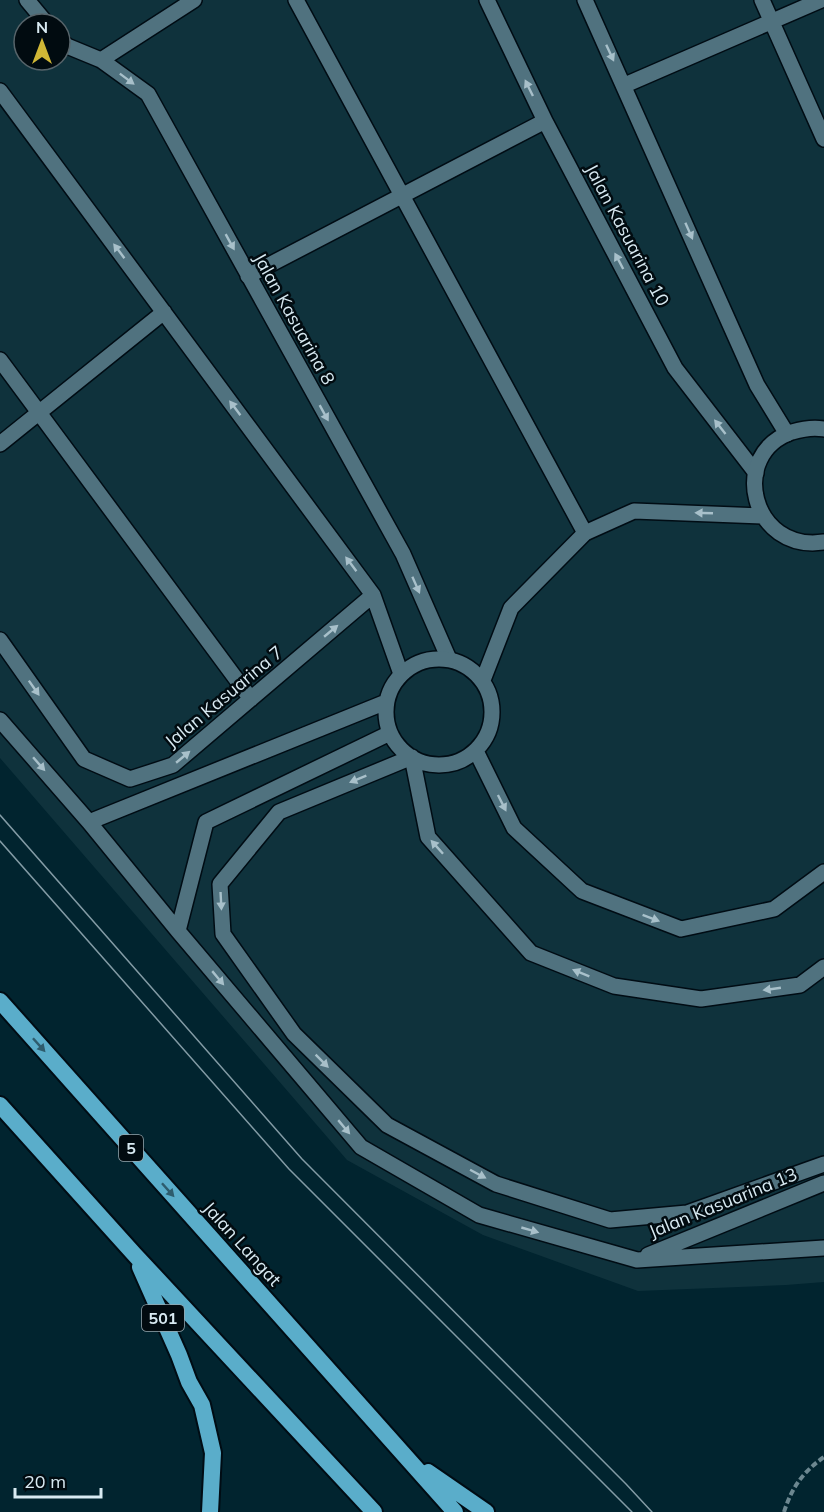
<svg xmlns="http://www.w3.org/2000/svg" width="824" height="1512" viewBox="0 0 824 1512" font-family="Mulish,sans-serif">
<style>
.built{fill:#0f323c;fill-rule:evenodd}
.lines{fill:none;stroke-linecap:round;stroke-linejoin:round}
.service-casing{stroke:#000c14;stroke-width:18}
.minor-casing{stroke:#000c14;stroke-width:18}
.trunk-casing{stroke:#000c14;stroke-width:20}
.path{stroke:#6c8790;stroke-width:4;stroke-dasharray:6 3;stroke-linecap:butt}
.service{stroke:#50727f;stroke-width:15}
.minor{stroke:#50727f;stroke-width:15}
.trunk{stroke:#5aadca;stroke-width:16}
.tram{stroke:#839ba5;stroke-width:1.5}
.oneway{fill:#a8c0ca}
.oneway2{fill:#2e5c6d}
.labels{text-anchor:middle;stroke-width:5;stroke-linejoin:round;paint-order:stroke}
.shield{fill:#010b10;stroke:#98a7ae;stroke-width:1.5}
.shield-label{font-size:16px;font-weight:bold;fill:#d8eaf2}
.street-label{font-size:18px;fill:#d8eaf2;stroke:#010b10}
</style>
<rect width="100%" height="100%" fill="#01242f"/>
<path class="built" d="M 0,0 L 824,0 L 824,1282 L 786,1285 L 638,1291 L 483,1235 L 347,1160 L 0,758 ZM 24,24 L 60,24 L 60,60 L 24,60 Z"/>
<g class="lines">
<defs>
<path id="service" d="M 27,0 L 47,24
M 296,0 L 585,533
M 487,0 L 545,121 L 675,368 L 756,473
M 585,0 L 757,385 L 787,434
M 762,0 L 824,139
M 60,39 L 67,46 L 101,60 L 148,94 L 403,554 L 449,659
M 101,60 L 194,0
M 625,85 L 821,0
M 0,91 L 373,595 L 401,674
M 248,276 L 545,121
M 0,360 L 251,699
M 0,444 L 164,312
M 0,640 L 84,759 L 130,779 L 173,765 L 373,595"/>
<path id="minor" d="M 824,429 C 814,427 802,429 792,432 C 728,454 751,553 824,542
M386 712a53 53 0 1 1 106 0a53 53 0 1 1-106 0Z
M 483,680 L 511,608 L 585,533 L 634,511 L 762,516
M 0,720 L 89,822 L 178,931 L 361,1147 L 479,1215 L 637,1260 L 824,1248
M 476,751 L 514,828 L 582,891 L 681,929 L 774,909 L 824,872
M 89,822 L 386,702
M 178,931 L 206,822 L 390,733
M 824,967 L 800,985 L 701,999 L 614,986 L 531,953 L 428,837 L 412,757 L 279,812 L 220,884 L 223,934 L 294,1034 L 387,1125 L 496,1184 L 610,1220 L 687,1213 L 824,1164
M 648,1255 L 824,1183"/>
<path id="trunk" d="M 0,1001 L 455,1512
M 0,1105 L 134,1254 L 374,1512
M 140,1267 L 179,1355 L 189,1382 L 202,1405 L 213,1453 L 210,1512
M 428,1472 L 486,1512"/>
</defs>
<use href="#service" class="service-casing"/>
<use href="#minor" class="minor-casing"/>
<use href="#trunk" class="trunk-casing"/>
<path class="path" d="M 784,1512 C 792,1487 803,1472 824,1457"/>
<use href="#service" class="service"/>
<use href="#minor" class="minor"/>
<use href="#trunk" class="trunk"/>
<path class="tram" d="M 0,815 L 302,1159 L 626,1484 L 652,1512
M 0,841 L 289,1169 L 632,1512"/>
</g>
<defs><path id="oneway-solid" d="M-6-.8H1V-3.2L6.5 0L1 3.2V.8H-6Z" transform="scale(1.5)"/></defs>
<g class="oneway">
<use href="#oneway-solid" transform="translate(610 53) rotate(65)"/>
<use href="#oneway-solid" transform="translate(127 79) rotate(37)"/>
<use href="#oneway-solid" transform="translate(529 88) rotate(-116)"/>
<use href="#oneway-solid" transform="translate(689 231) rotate(66)"/>
<use href="#oneway-solid" transform="translate(230 242) rotate(61)"/>
<use href="#oneway-solid" transform="translate(119 251) rotate(-127)"/>
<use href="#oneway-solid" transform="translate(619 261) rotate(-118)"/>
<use href="#oneway-solid" transform="translate(235 408) rotate(-127)"/>
<use href="#oneway-solid" transform="translate(324 413) rotate(61)"/>
<use href="#oneway-solid" transform="translate(720 427) rotate(-128)"/>
<use href="#oneway-solid" transform="translate(704 513) rotate(-178)"/>
<use href="#oneway-solid" transform="translate(351 564) rotate(-127)"/>
<use href="#oneway-solid" transform="translate(416 585) rotate(66)"/>
<use href="#oneway-solid" transform="translate(331 631) rotate(-40)"/>
<use href="#oneway-solid" transform="translate(34 688) rotate(55)"/>
<use href="#oneway-solid" transform="translate(183 757) rotate(-40)"/>
<use href="#oneway-solid" transform="translate(39 764) rotate(49)"/>
<use href="#oneway-solid" transform="translate(358 779) rotate(158)"/>
<use href="#oneway-solid" transform="translate(502 803) rotate(63)"/>
<use href="#oneway-solid" transform="translate(437 847) rotate(-132)"/>
<use href="#oneway-solid" transform="translate(221 901) rotate(87)"/>
<use href="#oneway-solid" transform="translate(651 918) rotate(21)"/>
<use href="#oneway-solid" transform="translate(581 973) rotate(-158)"/>
<use href="#oneway-solid" transform="translate(218 978) rotate(50)"/>
<use href="#oneway-solid" transform="translate(772 989) rotate(172)"/>
<use href="#oneway-solid" transform="translate(322 1061) rotate(45)"/>
<use href="#oneway-solid" transform="translate(344 1127) rotate(50)"/>
<use href="#oneway-solid" transform="translate(478 1174) rotate(28)"/>
<use href="#oneway-solid" transform="translate(530 1230) rotate(16)"/>
</g>
<g class="oneway2">
<use href="#oneway-solid" transform="translate(39 1045) rotate(48)"/>
<use href="#oneway-solid" transform="translate(168 1190) rotate(48)"/>
</g>
<g class="labels">
<g class="shield">
<rect x="119" y="1135" width="24" height="26" rx="4.5"/>
<rect x="142" y="1305" width="42" height="26" rx="4.5"/>
</g>
<g class="shield-label">
<text x="131" y="1154">5</text>
<text x="163" y="1324">501</text>
</g>
<g class="street-label">
<text transform="translate(627 235) rotate(62)" y="6">Jalan Kasuarina 10</text>
<text transform="translate(294 319) rotate(61)" y="6">Jalan Kasuarina 8</text>
<text transform="translate(224 697) rotate(-40)" y="6">Jalan Kasuarina 7</text>
<text transform="translate(723 1203) rotate(-22)" y="6">Jalan Kasuarina 13</text>
<text transform="translate(242 1244) rotate(48)" y="6">Jalan Langat</text>
</g>
</g>
<g transform="translate(42 42)"><circle r="28" fill="#010b10" stroke="#57646a" stroke-width="1.5"/>
<path d="M0-4.5L10 22L0 15L-10 22Z" fill="#d0b736"/>
<text y="-9" font-size="16" font-weight="bold" text-anchor="middle" fill="#d8eaf2">N</text>
</g>
<path d="M15 1488v9h86v-9" fill="none" stroke="#d8eaf2" stroke-width="3"/>
<text x="24" y="1488" font-size="18" fill="#d8eaf2" stroke="#010b10" stroke-width="4.5" paint-order="stroke">20 m</text>
</svg>
